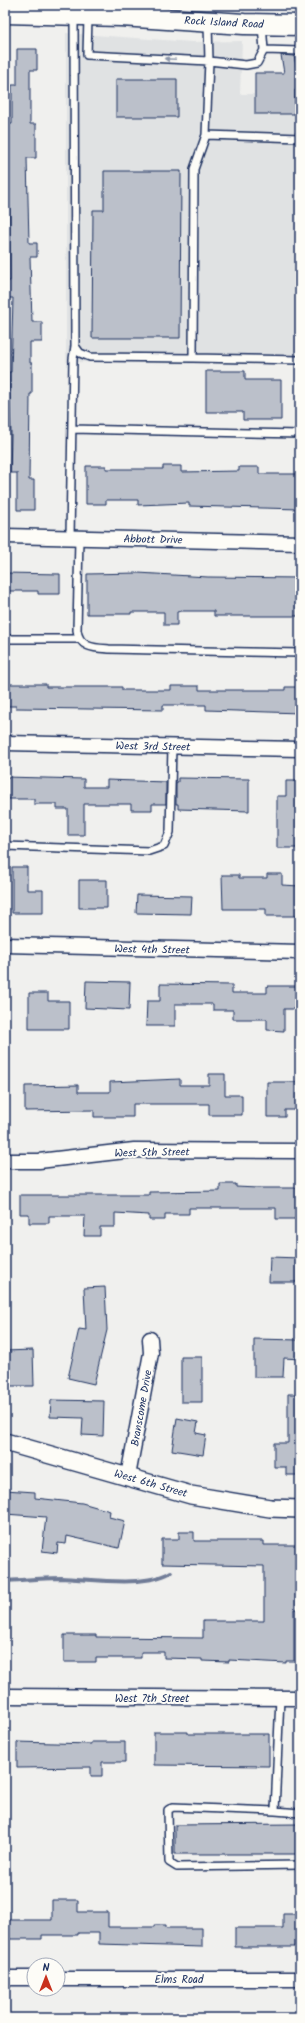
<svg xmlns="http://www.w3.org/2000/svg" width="305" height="2023" viewBox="0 0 305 2023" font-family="Kalam,sans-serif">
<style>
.built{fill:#e0e2e3}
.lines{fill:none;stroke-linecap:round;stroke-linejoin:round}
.stream{stroke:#6f7b97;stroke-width:4}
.building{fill:#bbc0ca;stroke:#1b2f5e}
.service-casing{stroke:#1b2f5e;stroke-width:10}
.minor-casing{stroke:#1b2f5e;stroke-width:17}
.tertiary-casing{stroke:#1b2f5e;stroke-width:20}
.secondary-casing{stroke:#1b2f5e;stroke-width:23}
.service{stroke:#fdfcf7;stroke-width:7}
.minor{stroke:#fdfcf7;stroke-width:14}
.tertiary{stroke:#fdfcf7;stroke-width:17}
.secondary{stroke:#fdfcf7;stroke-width:20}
.oneway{fill:#8c96aa}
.labels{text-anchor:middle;stroke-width:4;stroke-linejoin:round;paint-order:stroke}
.street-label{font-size:11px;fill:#1b2f5e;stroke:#fdfcf7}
</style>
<rect width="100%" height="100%" fill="#f0f0ee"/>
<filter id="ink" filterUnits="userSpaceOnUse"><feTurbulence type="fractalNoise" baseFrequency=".025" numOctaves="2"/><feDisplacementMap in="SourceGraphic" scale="8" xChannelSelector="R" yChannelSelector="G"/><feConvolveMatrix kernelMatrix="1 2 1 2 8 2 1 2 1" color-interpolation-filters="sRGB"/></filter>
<g filter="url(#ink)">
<path class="built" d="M 66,33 L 192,42 L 242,41 L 240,94 L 254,94 L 254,91 L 300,92 L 300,365 L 66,362 Z"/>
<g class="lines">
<path class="stream" d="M 5,1581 C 24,1580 42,1578 61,1578 C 92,1579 145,1588 171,1572"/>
</g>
<path class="building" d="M 17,49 L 37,49 L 37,70 L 30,70 L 30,124 L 36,124 L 36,158 L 27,158 L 29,243 L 37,243 L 37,257 L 30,257 L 32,322 L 42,322 L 42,342 L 30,342 L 30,363 L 32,363 L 32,394 L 30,394 L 29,480 L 34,480 L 34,510 L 17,510 L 17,473 L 10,473 L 11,434 L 9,372 L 11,372 L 13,298 L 5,298 L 5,281 L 10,281 L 9,124 L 12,124 L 12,85 L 17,85 Z
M 281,55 L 294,56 L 298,75 L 298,90 L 295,90 L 295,114 L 255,114 L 255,73 L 284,73 Z
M 116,79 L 177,79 L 177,117 L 116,117 Z
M 104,171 L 181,171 L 180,338 L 92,338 L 93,210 L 104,210 Z
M 206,371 L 245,371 L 245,380 L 281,380 L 281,420 L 243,420 L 243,412 L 206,412 Z
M 86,466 L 106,466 L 106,469 L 163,469 L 163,466 L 181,466 L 181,472 L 239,471 L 239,467 L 259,467 L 259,474 L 300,474 L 300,509 L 189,506 L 189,503 L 138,505 L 138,500 L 106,500 L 106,504 L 86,504 Z
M 5,573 L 60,574 L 60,594 L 38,594 L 38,591 L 5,591 Z
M 138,573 L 208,577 L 300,578 L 300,616 L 214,616 L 214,611 L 182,611 L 177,612 L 177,625 L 164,625 L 164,612 L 131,612 L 131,614 L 87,614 L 87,574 Z
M 5,684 L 46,684 L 46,687 L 122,687 L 122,690 L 171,690 L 171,686 L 199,686 L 199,690 L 285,690 L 285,687 L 300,687 L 300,713 L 206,710 L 206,705 L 163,705 L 163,710 L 16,708 L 16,706 L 5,706 Z
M 5,777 L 84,779 L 84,787 L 107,787 L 107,780 L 166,782 L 166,804 L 152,804 L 152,810 L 131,810 L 131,804 L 84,804 L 84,835 L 68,835 L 68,809 L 57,809 L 57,804 L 34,804 L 34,799 L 5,799 Z
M 178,778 L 249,779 L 249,811 L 178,809 L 178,804 L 176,804 L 176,782 L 178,782 Z
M 286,781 L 300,781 L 300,848 L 277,848 L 277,796 L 286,796 Z
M 12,867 L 27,867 L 27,890 L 43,890 L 43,913 L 12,913 Z
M 267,874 L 282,874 L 282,885 L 300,886 L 300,916 L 266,916 L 266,909 L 223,909 L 222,875 L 239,875 L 239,878 L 267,878 Z
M 79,880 L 107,880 L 107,908 L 79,908 Z
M 137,895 L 192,896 L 191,914 L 136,913 Z
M 86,981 L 130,982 L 129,1010 L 85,1008 Z
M 160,984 L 232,985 L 232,993 L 267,993 L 267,986 L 300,986 L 300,1009 L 284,1009 L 284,1031 L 267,1030 L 267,1019 L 233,1019 L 233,1010 L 213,1010 L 213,1004 L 175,1004 L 175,1026 L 146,1026 L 147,1001 L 160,1001 Z
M 29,993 L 48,993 L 48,1001 L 69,1001 L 69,1029 L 29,1029 Z
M 209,1074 L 225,1074 L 225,1095 L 242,1095 L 242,1115 L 209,1115 L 209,1104 L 133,1104 L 133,1117 L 94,1117 L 94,1110 L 25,1111 L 25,1086 L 78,1085 L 78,1092 L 110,1092 L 110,1082 L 180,1079 L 180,1085 L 209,1085 Z
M 267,1082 L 300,1082 L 300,1110 L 285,1110 L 285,1117 L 267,1117 Z
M 220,1184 L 236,1184 L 236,1187 L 257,1188 L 300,1188 L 300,1208 L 297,1208 L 297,1219 L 276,1219 L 276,1208 L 189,1208 L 189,1214 L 165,1214 L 165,1220 L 149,1220 L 149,1215 L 115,1213 L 115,1227 L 100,1227 L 100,1236 L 84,1236 L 85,1216 L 49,1216 L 49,1223 L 29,1223 L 29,1214 L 20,1214 L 20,1195 L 149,1195 L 149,1192 L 220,1191 Z
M 270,1257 L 300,1258 L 300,1282 L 269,1282 Z
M 105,1287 L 107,1330 L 94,1384 L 68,1378 L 79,1329 L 86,1330 L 84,1288 Z
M 254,1339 L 300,1340 L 300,1359 L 284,1358 L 283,1377 L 254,1377 Z
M 33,1350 L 34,1386 L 5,1386 L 5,1351 Z
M 181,1357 L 202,1357 L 202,1402 L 181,1402 Z
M 288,1394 L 300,1394 L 300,1475 L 286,1475 L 286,1467 L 274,1467 L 274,1443 L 288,1443 Z
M 51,1400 L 104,1401 L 103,1436 L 82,1435 L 83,1418 L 50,1417 Z
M 177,1418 L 198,1422 L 196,1433 L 206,1435 L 203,1455 L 172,1450 Z
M 5,1490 L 35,1492 L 35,1498 L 82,1503 L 110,1511 L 109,1517 L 125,1521 L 119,1548 L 67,1536 L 66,1544 L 58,1543 L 57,1553 L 42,1551 L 46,1517 L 5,1514 Z
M 179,1532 L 194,1532 L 194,1541 L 264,1541 L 264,1545 L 300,1545 L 300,1609 L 294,1609 L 294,1661 L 286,1661 L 286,1663 L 229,1660 L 229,1662 L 202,1661 L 202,1659 L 164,1658 L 164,1652 L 141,1652 L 141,1658 L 96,1658 L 96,1662 L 64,1662 L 64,1635 L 96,1635 L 96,1637 L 203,1638 L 203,1621 L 264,1621 L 264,1566 L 162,1564 L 162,1539 L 179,1539 Z
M 154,1732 L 188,1732 L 188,1734 L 269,1734 L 269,1766 L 154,1765 Z
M 17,1742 L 91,1744 L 91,1742 L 125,1742 L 125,1762 L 102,1762 L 102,1776 L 91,1776 L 91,1767 L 17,1768 Z
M 300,1824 L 300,1854 L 175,1854 L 175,1825 Z
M 52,1900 L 78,1900 L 78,1912 L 108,1912 L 108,1927 L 154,1927 L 154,1925 L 166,1925 L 166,1928 L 202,1928 L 202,1947 L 99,1944 L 99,1933 L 78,1933 L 78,1935 L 42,1935 L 42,1939 L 5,1939 L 5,1920 L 52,1920 Z
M 283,1914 L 300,1914 L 300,1947 L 235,1947 L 235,1928 L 283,1928 Z"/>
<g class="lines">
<defs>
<path id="service" d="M 74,15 L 75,346 L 80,353 L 90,357 L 193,358
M 88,17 L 87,55 L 209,61 L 246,65 L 257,63 L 264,50
M 208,24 L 209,61 L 206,135 L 194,169 L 193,358 L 300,360
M 262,25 L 264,50 L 300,51
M 206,135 L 300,138
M 72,429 L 300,434
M 70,537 L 73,359 L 75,346
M 79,538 L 77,630 C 79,648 95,648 109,649 L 300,653
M 5,639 L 80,639
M 5,846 L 149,851 L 164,846 L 170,832 L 172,746
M 280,1698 L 275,1811 L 300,1813
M 275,1811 L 173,1807 L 168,1810 L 169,1862 L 177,1867 L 300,1865"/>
<path id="minor" d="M 5,536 L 300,543
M 5,743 L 300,749
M 5,945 L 300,952
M 5,1161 L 39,1161 L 134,1150 L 300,1151
M 128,1476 L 151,1353 L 150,1339
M 5,1696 L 300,1698
M 5,1978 L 34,1978
M 58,1979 L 300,1979"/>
<path id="tertiary" d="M 5,1442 L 191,1495 L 270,1508 L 300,1509"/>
<path id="secondary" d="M 5,13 L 121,16 L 244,24 L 300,25"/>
</defs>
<use href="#service" class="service-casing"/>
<use href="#minor" class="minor-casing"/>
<use href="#tertiary" class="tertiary-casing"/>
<use href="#secondary" class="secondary-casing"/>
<use href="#service" class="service"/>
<use href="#minor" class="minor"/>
<use href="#tertiary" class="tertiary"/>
<use href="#secondary" class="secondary"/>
</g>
<defs><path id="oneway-solid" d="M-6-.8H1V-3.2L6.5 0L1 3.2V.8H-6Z"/></defs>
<use class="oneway" href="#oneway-solid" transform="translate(170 59) rotate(-177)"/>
</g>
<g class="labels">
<g class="street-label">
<text transform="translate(224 22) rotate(3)" y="4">Rock Island Road</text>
<text transform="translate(153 539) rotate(1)" y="4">Abbott Drive</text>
<text transform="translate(153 746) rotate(1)" y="4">West 3rd Street</text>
<text transform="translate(152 949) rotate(1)" y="4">West 4th Street</text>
<text transform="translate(152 1152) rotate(-1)" y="4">West 5th Street</text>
<text transform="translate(141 1408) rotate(-80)" y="4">Branscome Drive</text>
<text transform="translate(151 1483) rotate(16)" y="4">West 6th Street</text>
<text x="152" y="1702">West 7th Street</text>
<text x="179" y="1983">Elms Road</text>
</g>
</g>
<rect width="305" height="2023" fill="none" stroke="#fdfcf7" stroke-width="20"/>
<rect x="10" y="10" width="285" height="2003" fill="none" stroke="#1b2f5e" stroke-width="1.5" filter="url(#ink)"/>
<g transform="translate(46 1977)"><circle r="19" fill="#fdfcf7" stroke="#a3aaba"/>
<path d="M0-3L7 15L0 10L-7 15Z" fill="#c8321e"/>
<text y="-6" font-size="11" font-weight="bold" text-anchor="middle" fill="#1b2f5e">N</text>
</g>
</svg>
